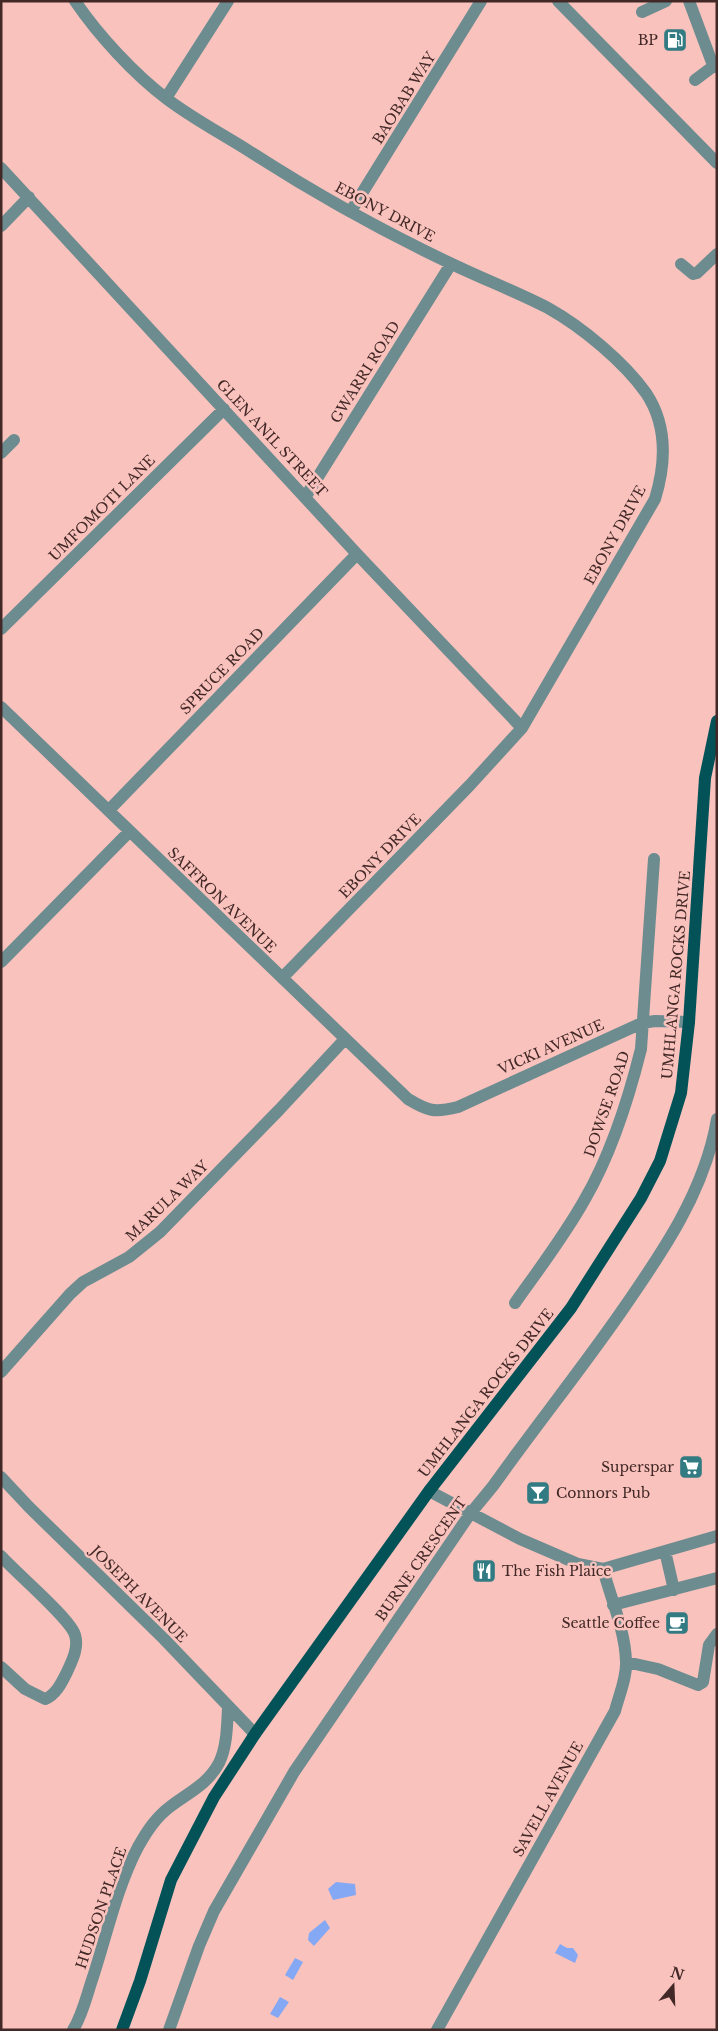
<svg xmlns="http://www.w3.org/2000/svg" width="718" height="2031" viewBox="0 0 718 2031" font-family="'Libre Baskerville',serif">
<style>
.water{fill:#84a8f3}
.lines{fill:none;stroke-linecap:round;stroke-linejoin:round}
.minor{stroke:#6c8c8f;stroke-width:12}
.major{stroke:#025258;stroke-width:12}
.labels{text-anchor:middle;stroke-width:5;stroke-linejoin:round;paint-order:stroke}
.poi-label{font-size:14px;fill:#422826;stroke:#f9c2bd;text-anchor:end}
.street-label{font-size:14px;fill:#422826;stroke:#f9c2bd}
</style>
<rect width="100%" height="100%" fill="#f9c2bd"/>
<path class="water" d="M 336,1882 L 355,1884 L 356,1895 L 333,1900 L 328,1889 Z
M 325,1920 L 330,1928 L 314,1946 L 308,1940 L 309,1933 Z
M 560,1944 L 567,1948 L 573,1948 L 578,1955 L 575,1963 L 555,1953 Z
M 295,1958 L 303,1962 L 293,1980 L 285,1975 Z
M 280,1997 L 289,2002 L 278,2018 L 270,2014 Z"/>
<g class="lines">
<path class="minor" d="M 75,1 C 98,35 134,74 167,99 C 192,118 222,134 249,151 C 314,193 382,231 452,264 C 483,279 517,292 548,308 C 582,327 624,362 646,393 C 668,426 666,463 655,499 L 522,728 L 470,785 L 282,978
M 558,1 L 717,163
M 689,1 L 711,60 L 717,67
M 642,12 L 666,1
M 695,80 L 715,65
M 166,98 L 228,1
M 1,168 L 357,554 L 522,728
M 351,211 L 481,1
M 1,226 L 29,197
M 681,264 L 693,274 L 697,273 L 717,254
M 1,453 L 14,440
M 306,496 L 451,264
M 1,629 L 224,409
M 1,707 L 408,1099 C 428,1111 434,1113 458,1107 L 642,1023 L 655,1021 L 689,1022
M 109,810 L 357,554
M 1,962 L 129,832
M 515,1303 C 539,1269 565,1235 585,1199 C 610,1156 629,1097 641,1049 L 654,859
M 1,1372 L 70,1294 L 83,1282 L 129,1257 L 160,1232 L 279,1110 L 345,1039
M 1,1477 L 29,1507 L 164,1639 L 255,1734
M 429,1491 L 520,1539 L 578,1564 L 603,1569 L 717,1536
M 665,1551 L 674,1590
M 1,1556 C 16,1573 71,1619 75,1635 C 79,1648 72,1661 67,1672 C 62,1682 56,1695 45,1699 L 25,1689 L 1,1667
M 613,1605 L 717,1578
M 626,1662 L 658,1669 L 698,1685 L 703,1682 L 709,1645 L 717,1634
M 73,2030 C 83,2014 87,1994 93,1977 C 107,1934 117,1887 138,1847 C 147,1831 156,1817 171,1806 C 188,1793 208,1784 219,1763 C 227,1747 227,1726 228,1708
M 169,2030 L 199,1946 L 214,1911 L 294,1772 L 470,1514 L 493,1486 C 535,1427 580,1371 621,1312 C 662,1253 705,1191 717,1119
M 437,2030 L 615,1711 C 619,1695 627,1678 626,1661 C 625,1630 611,1599 603,1569"/>
<path class="major" d="M 122,2030 L 140,1981 L 171,1880 L 214,1797 L 255,1734 L 429,1491 L 571,1308 L 641,1198 L 660,1161 L 681,1093 L 689,1022 L 705,778 L 717,721"/>
</g>
<defs>
<symbol id="fuel-square" viewBox="-11 -11 22 22"><rect x="-9" y="-9" width="18" height="18" rx="4" fill="#337b82" stroke="#f9c2bd"/><path d="M-5.5-6h7V0h2V4h1.3V-2.5L3-4.5l.8-.8L6-3V5H2.5V1h-1V6h-7ZM-4.2-4.7v3.2H.2V-4.7Z" fill="#fff"/></symbol>
<symbol id="supermarket-square" viewBox="-11 -11 22 22"><rect x="-9" y="-9" width="18" height="18" rx="4" fill="#337b82" stroke="#f9c2bd"/><path d="M-6-5.5h2.5l.6 2H6L4.5 2H-2.5L-4.4-4H-6ZM-1.5 3.2a1.3 1.3 0 1 0 .1 0ZM3 3.2a1.3 1.3 0 1 0 .1 0Z" fill="#fff"/></symbol>
<symbol id="bar-square" viewBox="-11 -11 22 22"><rect x="-9" y="-9" width="18" height="18" rx="4" fill="#337b82" stroke="#f9c2bd"/><path d="M-6-5H6L.8 .8V4.5H3.5V6h-7V4.5H-.8V.8Z" fill="#fff"/></symbol>
<symbol id="restaurant-square" viewBox="-11 -11 22 22"><rect x="-9" y="-9" width="18" height="18" rx="4" fill="#337b82" stroke="#f9c2bd"/><path d="M-5-6h1v4h1v-4h1v4h1v-4h1v5L-1.5 .5V6h-2V.5L-5-1ZM5-6V6H3V1.5H1.5Q1.5-4 5-6Z" fill="#fff"/></symbol>
<symbol id="cafe-square" viewBox="-11 -11 22 22"><rect x="-9" y="-9" width="18" height="18" rx="4" fill="#337b82" stroke="#f9c2bd"/><path d="M-5.5-4.5H6V0H3Q3 3.5 0 3.5H-2.5Q-5.5 3.5-5.5 0ZM3-3.2v2h1.7v-2ZM-6 4.5H4V6H-6Z" fill="#fff"/></symbol>
</defs>
<g fill-rule="evenodd">
<use href="#fuel-square" x="661" y="26" width="28" height="28"/>
<use href="#supermarket-square" x="677" y="1453" width="28" height="28"/>
<use href="#bar-square" x="524" y="1479" width="28" height="28"/>
<use href="#restaurant-square" x="470" y="1557" width="28" height="28"/>
<use href="#cafe-square" x="663" y="1609" width="28" height="28"/>
</g>
<g class="labels">
<g class="poi-label">
<text x="658" y="45">BP</text>
<text x="674" y="1472">Superspar</text>
<text x="556" y="1498" text-anchor="start">Connors Pub</text>
<text x="502" y="1576" text-anchor="start">The Fish Plaice</text>
<text x="660" y="1628">Seattle Coffee</text>
</g>
<g class="street-label">
<text transform="translate(404 98) rotate(-58)" y="5">BAOBAB WAY</text>
<text transform="translate(385 212) rotate(28)" y="5">EBONY DRIVE</text>
<text transform="translate(365 372) rotate(-58)" y="5">GWARRI ROAD</text>
<text transform="translate(272 438) rotate(47)" y="5">GLEN ANIL STREET</text>
<text transform="translate(102 508) rotate(-45)" y="5">UMFOMOTI LANE</text>
<text transform="translate(615 535) rotate(-61)" y="5">EBONY DRIVE</text>
<text transform="translate(222 671) rotate(-46)" y="5">SPRUCE ROAD</text>
<text transform="translate(380 856) rotate(-46)" y="5">EBONY DRIVE</text>
<text transform="translate(222 900) rotate(44)" y="5">SAFFRON AVENUE</text>
<text transform="translate(676 975) rotate(-85)" y="5">UMHLANGA ROCKS DRIVE</text>
<text transform="translate(551 1047) rotate(-24)" y="5">VICKI AVENUE</text>
<text transform="translate(607 1104) rotate(-71)" y="5">DOWSE ROAD</text>
<text transform="translate(167 1201) rotate(-44)" y="5">MARULA WAY</text>
<text transform="translate(486 1393) rotate(-52)" y="5">UMHLANGA ROCKS DRIVE</text>
<text transform="translate(421 1559) rotate(-55)" y="5">BURNE CRESCENT</text>
<text transform="translate(139 1594) rotate(45)" y="5">JOSEPH AVENUE</text>
<text transform="translate(548 1799) rotate(-61)" y="5">SAVELL AVENUE</text>
<text transform="translate(101 1908) rotate(-71)" y="5">HUDSON PLACE</text>
</g>
</g>
<rect width="718" height="2031" fill="none" stroke="#422826" stroke-width="5"/>
<g transform="translate(673 1986) rotate(19)" stroke="#f9c2bd" stroke-width="4" paint-order="stroke">
<path d="M0-4L9 19L0 12L-9 19Z" fill="#422826"/>
<text y="-8" font-size="14" font-weight="bold" text-anchor="middle" fill="#422826">N</text>
</g>
</svg>
